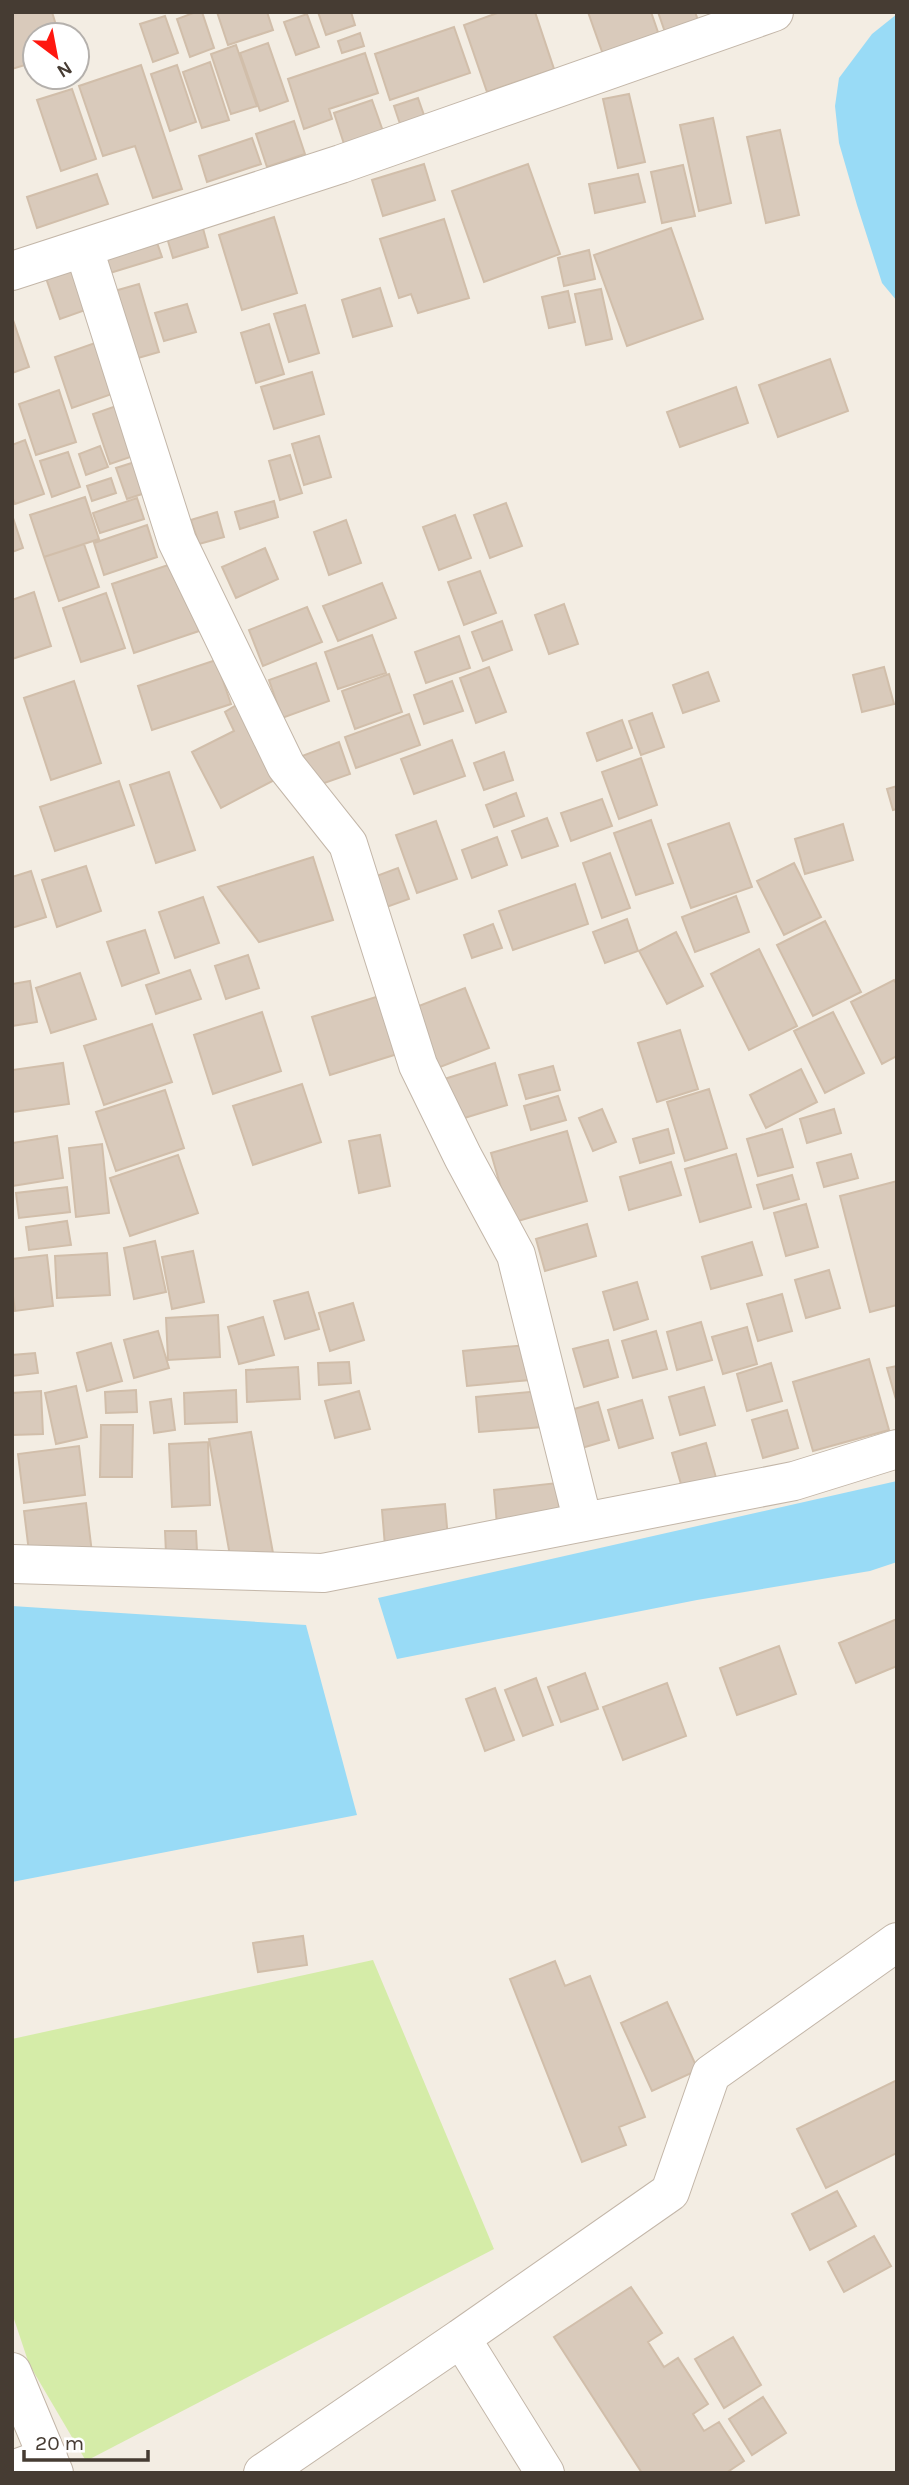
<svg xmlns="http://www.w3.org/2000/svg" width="909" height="2485" viewBox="0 0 909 2485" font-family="Karla,sans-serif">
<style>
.green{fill:#d5eca8}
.water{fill:#99dbf6}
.building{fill:#d9cabb;stroke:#d1beaa;stroke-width:2}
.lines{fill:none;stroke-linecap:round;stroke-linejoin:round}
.minor-casing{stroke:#c3b6a8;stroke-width:40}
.minor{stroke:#fff;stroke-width:38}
</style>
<rect width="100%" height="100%" fill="#f3ede3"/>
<path class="green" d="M 373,1960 L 494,2249 L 86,2461 L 29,2364 L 12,2313 L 12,2039 Z"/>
<path class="water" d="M 897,14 L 897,301 L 882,283 L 857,205 L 839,143 L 835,106 L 839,78 L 872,34 Z
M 897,1481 L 897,1562 L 870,1571 L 697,1600 L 397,1659 L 378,1598 Z
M 12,1606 L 306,1625 L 357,1815 L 12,1882 Z"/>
<path class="building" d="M 12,12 L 52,12 L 59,35 L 35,35 L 35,62 L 12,69 Z
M 196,12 L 202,12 L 214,48 L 190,57 L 177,19 Z
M 217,12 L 267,12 L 273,30 L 228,45 Z
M 318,12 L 351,12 L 355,25 L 326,35 Z
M 500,12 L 535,12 L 554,69 L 487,92 L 464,25 Z
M 588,12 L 651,12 L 661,41 L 605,60 Z
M 658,12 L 695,12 L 699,23 L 666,35 Z
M 307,14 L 319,47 L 296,55 L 284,22 Z
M 165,16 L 178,53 L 153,62 L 140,24 Z
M 454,27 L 470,73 L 390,100 L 375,54 Z
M 360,33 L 364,46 L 342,53 L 338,41 Z
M 268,43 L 288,101 L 260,111 L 240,53 Z
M 236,45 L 257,106 L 231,114 L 211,54 Z
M 365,53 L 378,93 L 329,109 L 332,119 L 304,129 L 288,79 Z
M 210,62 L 229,120 L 202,128 L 183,72 Z
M 141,65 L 182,189 L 153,198 L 135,146 L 103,156 L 79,86 Z
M 177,65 L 196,122 L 170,131 L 151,74 Z
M 72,89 L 96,159 L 61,171 L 37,100 Z
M 629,94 L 645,162 L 618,168 L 603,99 Z
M 418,98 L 426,121 L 402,130 L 394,106 Z
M 372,100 L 384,134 L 345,147 L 334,113 Z
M 713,118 L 731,203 L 699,211 L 680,125 Z
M 294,121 L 305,154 L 267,167 L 256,134 Z
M 780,130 L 799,215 L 766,223 L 747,137 Z
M 252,138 L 261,164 L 207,182 L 199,156 Z
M 424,164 L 435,200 L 383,216 L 372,180 Z
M 528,164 L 560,254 L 484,282 L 452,191 Z
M 683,165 L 695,216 L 662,223 L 651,172 Z
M 97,174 L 108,204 L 37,228 L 27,197 Z
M 638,174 L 645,202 L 595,213 L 589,184 Z
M 274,217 L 297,293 L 242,310 L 219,235 Z
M 444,219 L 469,298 L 418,313 L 411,294 L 399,298 L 380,239 Z
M 201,221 L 208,247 L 173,258 L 165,231 Z
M 671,228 L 703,319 L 627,346 L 594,255 Z
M 154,234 L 162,257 L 110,273 L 103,249 Z
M 589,250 L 595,279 L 564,286 L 558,258 Z
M 79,263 L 94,307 L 60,319 L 45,275 Z
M 139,284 L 159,352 L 131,360 L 111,292 Z
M 380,288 L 392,326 L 353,337 L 342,300 Z
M 601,289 L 612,339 L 586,345 L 575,294 Z
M 568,291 L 575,322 L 549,328 L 542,297 Z
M 187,304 L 196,332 L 164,341 L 155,313 Z
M 305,305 L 319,353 L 289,362 L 274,314 Z
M 12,317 L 29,367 L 12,373 Z
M 269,324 L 284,374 L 256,383 L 241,333 Z
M 95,343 L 112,394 L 72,408 L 55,357 Z
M 830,359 L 848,411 L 778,437 L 759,385 Z
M 312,372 L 324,414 L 274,429 L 261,387 Z
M 736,387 L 748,423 L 680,447 L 667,412 Z
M 59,390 L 76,442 L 36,455 L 19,404 Z
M 122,404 L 139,454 L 110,464 L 93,414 Z
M 319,436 L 331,477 L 304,485 L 292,444 Z
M 25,440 L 44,494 L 15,504 L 12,497 L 12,445 Z
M 100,446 L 108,467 L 86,475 L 79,454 Z
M 68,452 L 80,487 L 52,497 L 40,461 Z
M 290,455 L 302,493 L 280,500 L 269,461 Z
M 141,460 L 151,491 L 127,499 L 116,468 Z
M 111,478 L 116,493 L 92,501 L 87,486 Z
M 85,497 L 99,539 L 44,557 L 30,515 Z
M 137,498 L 144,519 L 100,533 L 93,513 Z
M 274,501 L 278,517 L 240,529 L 235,512 Z
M 506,503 L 522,546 L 490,558 L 474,515 Z
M 217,512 L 224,537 L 199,544 L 191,520 Z
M 12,515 L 23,548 L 12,552 Z
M 455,515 L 471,558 L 439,570 L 423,527 Z
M 346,520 L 361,563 L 329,575 L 314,532 Z
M 147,525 L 157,557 L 104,575 L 94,543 Z
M 84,544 L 99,587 L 59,601 L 44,557 Z
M 265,548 L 278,579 L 236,598 L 222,567 Z
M 177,562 L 199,631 L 134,653 L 112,584 Z
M 480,571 L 496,613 L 464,625 L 448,582 Z
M 382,583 L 396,618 L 338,641 L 323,606 Z
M 34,592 L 51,646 L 12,659 L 12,600 Z
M 106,593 L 125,648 L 81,662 L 63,608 Z
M 564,604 L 578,644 L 549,654 L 535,615 Z
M 307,607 L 322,642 L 263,666 L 249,630 Z
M 502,621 L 512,650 L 483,661 L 472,632 Z
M 372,635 L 386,673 L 338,689 L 325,652 Z
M 459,636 L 470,668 L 426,683 L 415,652 Z
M 216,660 L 231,704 L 152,730 L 138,686 Z
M 316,663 L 329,701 L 282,718 L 269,680 Z
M 489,667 L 506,712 L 476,723 L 460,678 Z
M 884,667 L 894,704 L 862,712 L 853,675 Z
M 708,672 L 719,701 L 683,713 L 673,685 Z
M 389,674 L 402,712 L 355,729 L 342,691 Z
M 74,681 L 101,763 L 51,780 L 24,698 Z
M 452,681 L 463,711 L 424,724 L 414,695 Z
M 245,700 L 284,775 L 221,808 L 192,752 L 234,731 L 225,712 Z
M 652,713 L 664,747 L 641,755 L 629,721 Z
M 409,714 L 420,745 L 356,768 L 345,737 Z
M 622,720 L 632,748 L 597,761 L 587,733 Z
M 452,740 L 465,776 L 414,794 L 401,759 Z
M 339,742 L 350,774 L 313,787 L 302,756 Z
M 504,752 L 513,780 L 484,790 L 474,763 Z
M 641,758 L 657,805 L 619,819 L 602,772 Z
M 169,772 L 195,850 L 156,863 L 130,785 Z
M 119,781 L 134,825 L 55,851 L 40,807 Z
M 897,786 L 897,809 L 893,810 L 887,789 Z
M 516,793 L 524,816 L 494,827 L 486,805 Z
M 602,799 L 612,826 L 571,841 L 561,813 Z
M 547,818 L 558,846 L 522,858 L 512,831 Z
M 651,820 L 673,883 L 636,895 L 614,833 Z
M 436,821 L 457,879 L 417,893 L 396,835 Z
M 729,823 L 752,887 L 691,908 L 668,844 Z
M 843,824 L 853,860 L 805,874 L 795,839 Z
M 497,837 L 507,865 L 472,878 L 462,850 Z
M 610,853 L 630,908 L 602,918 L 583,863 Z
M 313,857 L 333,920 L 259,942 L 218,887 Z
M 794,863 L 821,917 L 784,935 L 757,881 Z
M 86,866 L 101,911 L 57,927 L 42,880 Z
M 398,868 L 409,899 L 381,909 L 371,878 Z
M 31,871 L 46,917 L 12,928 L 12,877 Z
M 575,884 L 588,924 L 513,950 L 499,911 Z
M 736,896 L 749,932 L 695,952 L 682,917 Z
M 203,897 L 219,943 L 175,958 L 159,912 Z
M 627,919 L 638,951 L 605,963 L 593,932 Z
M 825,921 L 861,992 L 813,1016 L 777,945 Z
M 493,924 L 502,948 L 472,958 L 464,935 Z
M 145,930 L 159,973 L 122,986 L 107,942 Z
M 676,932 L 703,986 L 667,1004 L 639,951 Z
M 759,949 L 797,1026 L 749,1050 L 711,974 Z
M 248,955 L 259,988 L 226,999 L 215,966 Z
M 190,970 L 201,999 L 156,1014 L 146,985 Z
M 80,973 L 96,1019 L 51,1033 L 36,988 Z
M 894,980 L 897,985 L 897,1056 L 882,1064 L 851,1002 Z
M 30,981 L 37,1022 L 12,1026 L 12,984 Z
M 465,988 L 489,1048 L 435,1069 L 411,1009 Z
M 389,993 L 407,1051 L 330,1075 L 312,1017 Z
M 262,1012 L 281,1071 L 213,1094 L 194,1035 Z
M 833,1012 L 864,1073 L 825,1093 L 794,1031 Z
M 152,1024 L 172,1082 L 104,1105 L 84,1046 Z
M 680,1030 L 698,1089 L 657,1102 L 638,1043 Z
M 63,1063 L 69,1104 L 12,1112 L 12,1070 Z
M 495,1063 L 507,1105 L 448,1123 L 435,1082 Z
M 553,1066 L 560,1090 L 526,1099 L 519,1075 Z
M 801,1069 L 817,1102 L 766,1128 L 750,1095 Z
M 302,1084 L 321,1142 L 253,1165 L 233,1106 Z
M 709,1089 L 727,1148 L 685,1161 L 667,1102 Z
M 165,1090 L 184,1148 L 116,1171 L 96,1112 Z
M 558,1096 L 566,1120 L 531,1130 L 524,1106 Z
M 602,1109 L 616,1142 L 593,1151 L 579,1118 Z
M 834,1109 L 841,1133 L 807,1143 L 800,1119 Z
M 668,1129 L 674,1153 L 640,1163 L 633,1139 Z
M 782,1129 L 793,1167 L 758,1176 L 747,1139 Z
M 567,1131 L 587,1201 L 511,1223 L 491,1153 Z
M 380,1135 L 390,1186 L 359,1193 L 349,1141 Z
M 57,1136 L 63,1178 L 12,1186 L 12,1143 Z
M 102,1144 L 109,1213 L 76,1217 L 69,1148 Z
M 736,1154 L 751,1207 L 700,1222 L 685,1169 Z
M 851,1154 L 858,1178 L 824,1187 L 817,1163 Z
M 178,1155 L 198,1213 L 130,1236 L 110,1178 Z
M 671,1162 L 681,1195 L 629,1210 L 620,1177 Z
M 792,1175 L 799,1199 L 764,1209 L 757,1185 Z
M 897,1181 L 897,1305 L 870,1312 L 840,1196 Z
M 67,1187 L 70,1212 L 19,1218 L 16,1193 Z
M 806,1204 L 818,1247 L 786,1256 L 774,1213 Z
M 67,1221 L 71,1245 L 29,1250 L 26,1227 Z
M 587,1224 L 596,1256 L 545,1271 L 536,1239 Z
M 155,1241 L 166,1292 L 134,1299 L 124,1248 Z
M 752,1242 L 762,1275 L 711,1289 L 702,1257 Z
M 193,1251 L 204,1302 L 172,1309 L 162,1257 Z
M 107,1253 L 110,1295 L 57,1298 L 55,1256 Z
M 47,1255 L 53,1306 L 15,1311 L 12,1289 L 12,1259 Z
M 829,1270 L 840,1308 L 806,1318 L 795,1280 Z
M 637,1282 L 648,1319 L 614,1330 L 603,1292 Z
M 308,1292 L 319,1329 L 285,1339 L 274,1301 Z
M 782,1294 L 792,1331 L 758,1341 L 747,1304 Z
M 353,1303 L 364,1340 L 330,1351 L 319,1313 Z
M 218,1315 L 220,1357 L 168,1360 L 166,1318 Z
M 263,1317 L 274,1355 L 239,1364 L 228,1327 Z
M 701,1322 L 712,1360 L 677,1370 L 667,1332 Z
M 747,1327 L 757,1364 L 723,1374 L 712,1337 Z
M 158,1331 L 169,1368 L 134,1378 L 124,1340 Z
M 656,1331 L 667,1369 L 633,1378 L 622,1341 Z
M 608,1340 L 618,1377 L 584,1387 L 573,1349 Z
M 111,1343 L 122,1381 L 87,1391 L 77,1353 Z
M 527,1345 L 530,1380 L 467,1386 L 463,1351 Z
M 35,1353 L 38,1373 L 12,1376 L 12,1355 Z
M 869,1359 L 889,1430 L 813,1451 L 793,1382 Z
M 349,1362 L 351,1383 L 319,1385 L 318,1363 Z
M 771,1363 L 782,1401 L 747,1411 L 737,1374 Z
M 897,1366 L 897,1403 L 887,1368 Z
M 298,1367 L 300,1399 L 247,1402 L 246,1370 Z
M 76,1386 L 87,1437 L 56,1444 L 45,1393 Z
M 704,1387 L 715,1425 L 680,1435 L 669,1397 Z
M 136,1390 L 137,1412 L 106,1413 L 105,1392 Z
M 236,1390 L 237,1422 L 185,1424 L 184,1393 Z
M 41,1391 L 43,1434 L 12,1435 L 12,1393 Z
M 359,1391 L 370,1429 L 335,1438 L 325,1401 Z
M 540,1391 L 543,1427 L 479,1432 L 476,1397 Z
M 171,1399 L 175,1430 L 154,1433 L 150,1402 Z
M 642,1400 L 653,1438 L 619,1448 L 608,1410 Z
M 598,1402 L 609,1440 L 575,1450 L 564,1412 Z
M 787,1410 L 798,1448 L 763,1458 L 752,1420 Z
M 101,1425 L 133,1425 L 132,1477 L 100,1477 Z
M 251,1432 L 273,1553 L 231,1561 L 209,1439 Z
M 208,1442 L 210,1505 L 172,1507 L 169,1444 Z
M 706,1443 L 717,1481 L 683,1491 L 672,1453 Z
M 79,1446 L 85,1495 L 24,1503 L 18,1454 Z
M 557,1483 L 560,1519 L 497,1525 L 494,1490 Z
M 86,1503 L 92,1553 L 30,1560 L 24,1511 Z
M 445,1504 L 448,1539 L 385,1546 L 382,1510 Z
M 165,1531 L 196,1531 L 197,1552 L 166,1553 Z
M 897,1619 L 897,1666 L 856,1683 L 839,1643 Z
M 779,1646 L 796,1694 L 737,1715 L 720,1668 Z
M 585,1673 L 598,1709 L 561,1722 L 548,1687 Z
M 536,1678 L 553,1725 L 523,1736 L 505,1690 Z
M 667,1683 L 686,1736 L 623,1760 L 603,1707 Z
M 495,1688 L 514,1740 L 485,1751 L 466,1699 Z
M 303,1936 L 307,1965 L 258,1972 L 253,1943 Z
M 555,1961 L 565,1986 L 590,1976 L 645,2117 L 619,2127 L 626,2145 L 582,2162 L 510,1979 Z
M 667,2002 L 698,2070 L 652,2091 L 621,2023 Z
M 897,2080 L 897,2153 L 826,2188 L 797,2129 Z
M 837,2191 L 856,2226 L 810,2250 L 792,2214 Z
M 874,2236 L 891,2266 L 844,2292 L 828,2262 Z
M 631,2287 L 662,2333 L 648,2342 L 664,2367 L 678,2358 L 708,2404 L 693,2414 L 704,2431 L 719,2422 L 744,2461 L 726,2473 L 642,2473 L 554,2337 Z
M 733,2337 L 761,2385 L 724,2408 L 695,2359 Z
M 763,2397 L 786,2433 L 752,2455 L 729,2419 Z"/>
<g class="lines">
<defs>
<path id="minor" d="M 84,249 L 177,541 L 286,766 L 348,844 L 418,1065 L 463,1157 L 516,1255 L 583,1522
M 12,271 L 341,164 L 774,12
M 12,1564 L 323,1573 L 794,1481 L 897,1449
M 461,2338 L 670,2192 L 711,2074 L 897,1942
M 12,2372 L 54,2473
M 12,2470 L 48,2457
M 263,2473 L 461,2338 L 545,2473"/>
</defs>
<use href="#minor" class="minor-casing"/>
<use href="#minor" class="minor"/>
</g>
<rect width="909" height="2485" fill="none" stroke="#463c33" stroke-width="28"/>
<g transform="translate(56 56) rotate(148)"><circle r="33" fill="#ffffff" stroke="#b5b1ad" stroke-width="2"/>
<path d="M0-5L12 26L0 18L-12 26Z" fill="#ff170f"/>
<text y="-10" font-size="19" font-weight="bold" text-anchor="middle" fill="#463c33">N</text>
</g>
<path d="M24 2450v10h124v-10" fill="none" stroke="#463c33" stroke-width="3.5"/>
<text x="35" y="2450" font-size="21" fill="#463c33" stroke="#ffffff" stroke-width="5" paint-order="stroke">20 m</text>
</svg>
